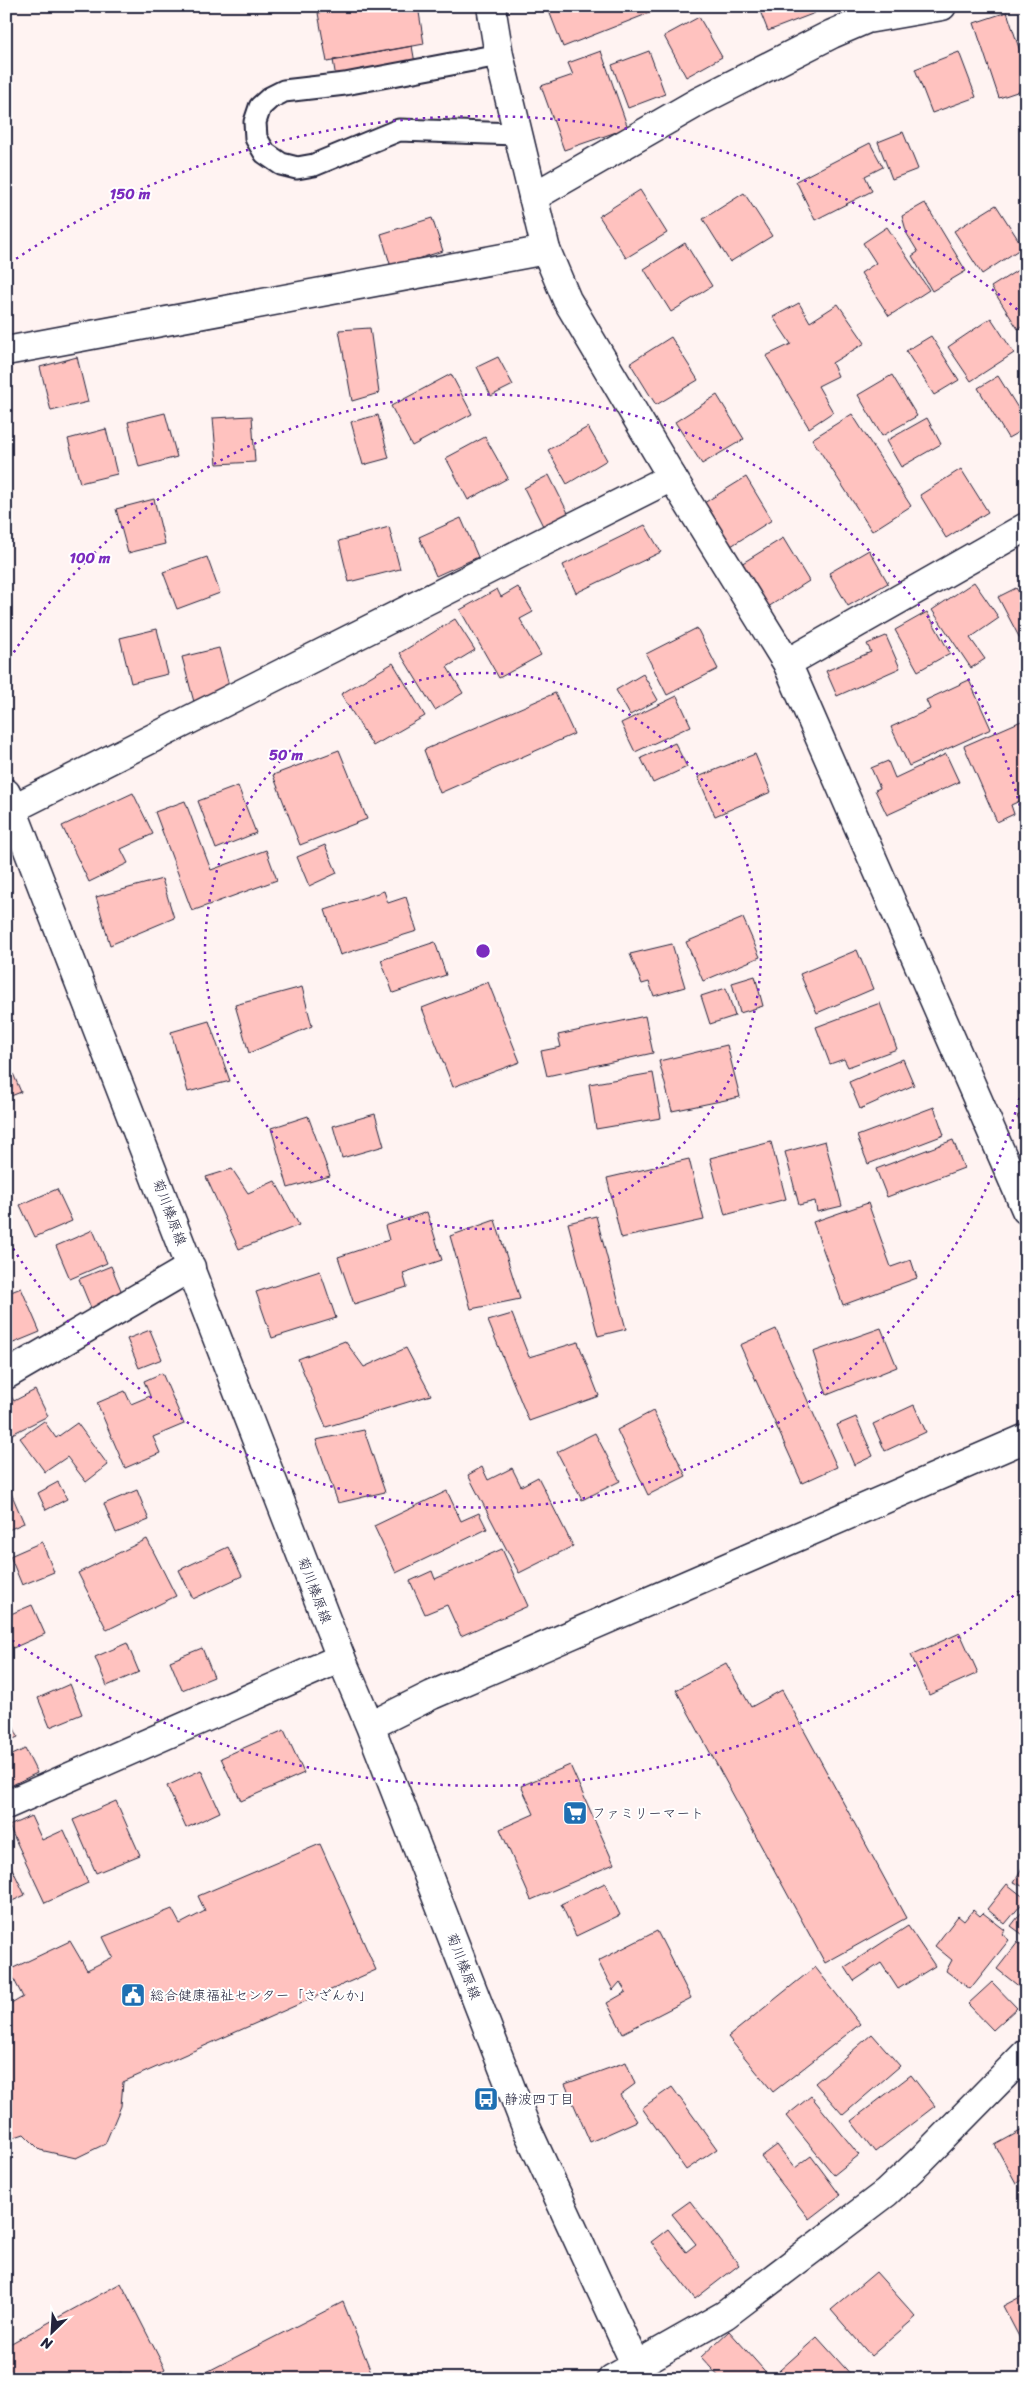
<svg xmlns="http://www.w3.org/2000/svg" width="1032" height="2385" viewBox="0 0 1032 2385" font-family="Sriracha,'Klee One',sans-serif">
<style>
.building{fill:#ffc2bf;stroke:#22223b}
.lines{fill:none;stroke-linecap:round;stroke-linejoin:round}
.lane-casing{stroke:#22223b;stroke-width:25}
.street-casing{stroke:#22223b;stroke-width:31}
.secondary-casing{stroke:#22223b;stroke-width:31}
.lane{stroke:#fff;stroke-width:21}
.street{stroke:#fff;stroke-width:28}
.secondary{stroke:#fff;stroke-width:28}
.ring{fill:none;stroke:#7b2cbf;stroke-width:2.5;stroke-dasharray:2.5 5}
.labels{text-anchor:middle;stroke-width:4;stroke-linejoin:round;paint-order:stroke}
.street-label{font-size:14px;fill:#22223b;stroke:#fff}
.poi-label{font-size:14px;fill:#22223b;stroke:#fff;text-anchor:start}
.centre{fill:#7b2cbf;stroke:#fff;stroke-width:2.5}
.ring-label{font-size:15px;text-anchor:middle;font-weight:bold;fill:#7b2cbf;stroke:#fff;stroke-width:4;stroke-linejoin:round;paint-order:stroke}
</style>
<rect width="100%" height="100%" fill="#fff3f2"/>
<filter id="ink" filterUnits="userSpaceOnUse"><feTurbulence type="fractalNoise" baseFrequency=".02" numOctaves="2"/><feDisplacementMap in="SourceGraphic" scale="10" xChannelSelector="R" yChannelSelector="G"/><feConvolveMatrix kernelMatrix="1 2 1 2 8 2 1 2 1" color-interpolation-filters="sRGB"/></filter>
<g filter="url(#ink)">
<path class="building" d="M 356,6 L 418,6 L 424,44 L 327,62 L 318,13 Z
M 547,6 L 656,6 L 657,10 L 563,47 Z
M 758,6 L 812,6 L 815,13 L 768,31 Z
M 1007,12 L 1022,57 L 1026,56 L 1026,89 L 999,98 L 974,23 Z
M 699,17 L 722,57 L 686,77 L 664,36 Z
M 412,46 L 415,63 L 336,78 L 333,60 Z
M 601,51 L 628,128 L 564,150 L 541,86 L 573,75 L 568,63 Z
M 649,51 L 665,94 L 628,108 L 612,65 Z
M 959,52 L 976,97 L 932,113 L 915,69 Z
M 903,132 L 918,169 L 892,179 L 878,142 Z
M 870,143 L 883,167 L 865,176 L 872,191 L 815,220 L 796,181 Z
M 640,190 L 667,233 L 626,258 L 599,216 Z
M 744,193 L 772,236 L 730,262 L 703,219 Z
M 925,203 L 966,271 L 932,291 L 912,256 L 918,252 L 907,234 L 902,216 Z
M 996,205 L 1023,247 L 982,274 L 954,231 Z
M 432,218 L 443,251 L 391,267 L 381,234 Z
M 887,227 L 929,290 L 889,316 L 861,273 L 876,263 L 863,243 Z
M 685,243 L 712,286 L 671,312 L 644,269 Z
M 1026,265 L 1026,324 L 1018,329 L 991,287 Z
M 799,303 L 810,322 L 838,304 L 865,343 L 832,363 L 838,376 L 818,386 L 833,412 L 809,428 L 766,356 L 791,344 L 773,317 Z
M 991,318 L 1014,353 L 971,381 L 948,347 Z
M 370,328 L 379,393 L 352,401 L 339,330 Z
M 931,336 L 959,380 L 934,395 L 906,351 Z
M 671,337 L 698,380 L 656,405 L 630,363 Z
M 77,357 L 88,402 L 51,411 L 40,367 Z
M 498,357 L 513,385 L 491,396 L 477,367 Z
M 451,374 L 472,414 L 412,446 L 391,406 Z
M 892,375 L 917,416 L 882,436 L 858,395 Z
M 998,376 L 1026,421 L 1026,428 L 1008,438 L 978,388 Z
M 717,395 L 744,439 L 702,464 L 675,422 Z
M 165,413 L 177,457 L 139,467 L 128,422 Z
M 852,414 L 911,506 L 872,531 L 812,439 Z
M 378,415 L 389,458 L 363,465 L 351,422 Z
M 252,416 L 255,462 L 217,464 L 213,418 Z
M 927,418 L 941,444 L 901,467 L 886,441 Z
M 588,427 L 607,460 L 567,484 L 548,450 Z
M 106,429 L 117,474 L 80,483 L 68,439 Z
M 485,437 L 508,478 L 468,500 L 446,458 Z
M 961,469 L 988,512 L 946,538 L 920,495 Z
M 549,475 L 569,515 L 544,528 L 524,488 Z
M 746,477 L 772,520 L 731,546 L 704,503 Z
M 154,499 L 165,544 L 128,553 L 116,509 Z
M 461,518 L 478,557 L 436,576 L 419,537 Z
M 645,525 L 661,552 L 576,593 L 563,565 Z
M 389,527 L 400,569 L 349,582 L 339,541 Z
M 783,538 L 809,581 L 768,607 L 741,564 Z
M 869,550 L 888,583 L 848,606 L 829,573 Z
M 207,557 L 220,593 L 177,609 L 163,572 Z
M 974,582 L 999,618 L 970,638 L 985,659 L 971,668 L 932,610 Z
M 518,587 L 533,612 L 520,619 L 541,655 L 499,678 L 460,610 L 497,589 L 501,597 Z
M 1016,588 L 1020,594 L 1026,591 L 1026,650 L 998,597 Z
M 927,612 L 950,653 L 918,671 L 895,630 Z
M 455,619 L 475,650 L 447,667 L 463,693 L 435,710 L 400,653 Z
M 697,628 L 718,669 L 667,695 L 646,654 Z
M 157,629 L 168,674 L 131,683 L 120,638 Z
M 886,636 L 900,668 L 837,696 L 826,671 L 871,652 L 867,644 Z
M 219,648 L 231,693 L 194,702 L 182,657 Z
M 393,663 L 425,716 L 373,746 L 341,694 Z
M 643,674 L 658,700 L 630,715 L 616,690 Z
M 969,680 L 991,729 L 909,766 L 891,727 L 930,709 L 926,700 Z
M 555,693 L 574,734 L 440,793 L 424,750 Z
M 677,696 L 691,726 L 635,752 L 621,723 Z
M 1026,719 L 1026,798 L 1011,805 L 1014,814 L 997,822 L 964,746 Z
M 675,743 L 687,767 L 653,783 L 641,758 Z
M 339,750 L 367,819 L 300,845 L 273,775 Z
M 755,754 L 771,792 L 715,816 L 698,777 Z
M 946,754 L 959,782 L 887,815 L 875,790 L 880,788 L 871,768 L 888,761 L 895,778 Z
M 238,786 L 256,833 L 216,849 L 198,801 Z
M 133,793 L 153,834 L 121,849 L 128,863 L 89,882 L 62,826 Z
M 185,801 L 211,870 L 266,850 L 277,880 L 192,911 L 155,812 Z
M 325,845 L 337,873 L 309,886 L 297,857 Z
M 162,879 L 174,918 L 110,945 L 96,897 Z
M 384,891 L 388,903 L 406,897 L 417,931 L 340,955 L 325,910 Z
M 743,918 L 760,957 L 703,981 L 686,942 Z
M 435,942 L 446,975 L 393,993 L 381,960 Z
M 672,944 L 685,987 L 654,996 L 649,982 L 642,984 L 630,954 Z
M 857,950 L 873,989 L 817,1013 L 800,974 Z
M 755,976 L 763,1006 L 740,1013 L 732,983 Z
M 488,982 L 520,1062 L 453,1087 L 422,1008 Z
M 302,987 L 312,1026 L 249,1053 L 235,1005 Z
M 726,988 L 735,1016 L 710,1024 L 701,996 Z
M 880,1003 L 897,1049 L 848,1067 L 844,1059 L 830,1064 L 816,1027 Z
M 645,1016 L 653,1053 L 547,1076 L 541,1051 L 561,1047 L 558,1035 Z
M 209,1021 L 230,1081 L 188,1092 L 171,1032 Z
M 727,1045 L 740,1097 L 672,1111 L 659,1061 Z
M 6,1057 L 21,1092 L 6,1098 Z
M 903,1059 L 914,1085 L 860,1109 L 849,1082 Z
M 653,1073 L 661,1118 L 596,1129 L 589,1084 Z
M 934,1107 L 944,1135 L 868,1164 L 857,1136 Z
M 1026,1112 L 1026,1135 L 1017,1116 Z
M 375,1114 L 384,1146 L 342,1158 L 333,1126 Z
M 308,1116 L 330,1176 L 288,1188 L 271,1128 Z
M 953,1140 L 964,1168 L 887,1197 L 876,1169 Z
M 825,1141 L 842,1206 L 817,1212 L 815,1201 L 799,1205 L 785,1152 Z
M 771,1142 L 786,1199 L 725,1215 L 710,1158 Z
M 689,1159 L 704,1220 L 621,1238 L 607,1178 Z
M 232,1169 L 248,1193 L 275,1181 L 299,1225 L 239,1249 L 206,1177 Z
M 57,1189 L 72,1221 L 35,1237 L 20,1205 Z
M 868,1203 L 891,1267 L 911,1260 L 917,1278 L 843,1305 L 813,1222 Z
M 427,1212 L 442,1260 L 403,1273 L 407,1287 L 354,1304 L 338,1257 L 389,1240 L 385,1226 Z
M 596,1216 L 626,1329 L 598,1336 L 568,1223 Z
M 495,1220 L 520,1299 L 471,1309 L 450,1236 Z
M 93,1230 L 107,1263 L 70,1279 L 56,1246 Z
M 111,1266 L 123,1295 L 91,1308 L 79,1279 Z
M 320,1271 L 336,1318 L 272,1338 L 256,1292 Z
M 21,1288 L 40,1332 L 6,1346 L 6,1294 Z
M 512,1314 L 529,1357 L 578,1342 L 599,1396 L 529,1421 L 488,1321 Z
M 881,1328 L 897,1367 L 827,1395 L 813,1352 Z
M 776,1329 L 837,1467 L 802,1483 L 740,1345 Z
M 150,1330 L 162,1359 L 139,1368 L 127,1339 Z
M 345,1341 L 364,1367 L 406,1348 L 431,1395 L 326,1427 L 298,1359 Z
M 162,1373 L 184,1424 L 153,1437 L 160,1453 L 125,1468 L 97,1403 L 125,1391 L 131,1404 L 150,1396 L 144,1381 Z
M 35,1390 L 48,1416 L 6,1437 L 6,1395 L 9,1393 L 14,1401 Z
M 914,1405 L 926,1432 L 885,1451 L 873,1424 Z
M 653,1411 L 686,1476 L 648,1495 L 617,1430 Z
M 856,1417 L 873,1456 L 854,1465 L 837,1425 Z
M 44,1421 L 56,1438 L 77,1423 L 108,1465 L 86,1482 L 67,1457 L 45,1472 L 20,1438 Z
M 364,1430 L 385,1492 L 338,1503 L 316,1440 Z
M 595,1433 L 620,1481 L 582,1500 L 557,1452 Z
M 482,1467 L 488,1480 L 512,1468 L 521,1486 L 538,1477 L 573,1546 L 519,1573 L 468,1475 Z
M 58,1482 L 67,1499 L 46,1510 L 38,1493 Z
M 137,1490 L 149,1520 L 116,1533 L 104,1504 Z
M 447,1491 L 461,1521 L 479,1513 L 487,1529 L 396,1573 L 374,1526 Z
M 11,1493 L 24,1523 L 6,1531 L 6,1496 Z
M 147,1539 L 176,1596 L 107,1630 L 78,1573 Z
M 42,1542 L 54,1572 L 22,1585 L 10,1556 Z
M 228,1547 L 242,1576 L 193,1599 L 179,1570 Z
M 502,1549 L 528,1606 L 461,1636 L 447,1605 L 425,1614 L 410,1581 L 432,1571 L 435,1579 Z
M 32,1605 L 45,1634 L 13,1648 L 6,1633 L 6,1616 Z
M 960,1633 L 978,1673 L 929,1695 L 911,1655 Z
M 127,1643 L 139,1672 L 107,1686 L 95,1657 Z
M 202,1648 L 214,1677 L 182,1690 L 170,1661 Z
M 726,1663 L 751,1707 L 782,1690 L 906,1918 L 825,1963 L 676,1690 Z
M 70,1684 L 82,1714 L 50,1727 L 38,1698 Z
M 6,1710 L 18,1737 L 6,1742 Z
M 284,1730 L 304,1773 L 241,1801 L 221,1758 Z
M 25,1749 L 37,1773 L 6,1788 L 6,1758 Z
M 570,1765 L 614,1864 L 531,1900 L 500,1829 L 534,1814 L 521,1786 Z
M 201,1770 L 220,1812 L 186,1828 L 167,1786 Z
M 116,1801 L 140,1855 L 96,1873 L 73,1820 Z
M 31,1816 L 42,1840 L 64,1830 L 88,1883 L 45,1903 L 9,1826 Z
M 320,1844 L 376,1970 L 123,2082 L 121,2106 L 105,2144 L 76,2158 L 40,2150 L 24,2134 L 6,2140 L 6,2007 L 23,1997 L 9,1970 L 70,1941 L 87,1970 L 113,1957 L 103,1937 L 172,1909 L 180,1924 L 205,1911 L 198,1896 Z
M 6,1856 L 25,1895 L 6,1904 Z
M 1026,1861 L 1026,1888 L 1014,1882 Z
M 605,1883 L 620,1915 L 576,1936 L 561,1904 Z
M 1007,1884 L 1026,1899 L 1005,1924 L 987,1909 Z
M 1025,1908 L 1026,1908 L 1026,1937 L 1011,1926 Z
M 973,1910 L 980,1916 L 983,1913 L 1005,1930 L 1002,1934 L 1009,1940 L 970,1989 L 946,1971 L 952,1960 L 935,1946 L 958,1916 L 964,1921 Z
M 908,1926 L 935,1966 L 898,1989 L 881,1963 L 854,1981 L 845,1967 Z
M 657,1931 L 691,1998 L 623,2033 L 607,2003 L 626,1992 L 620,1982 L 613,1990 L 598,1961 Z
M 1018,1942 L 1026,1948 L 1026,1992 L 997,1969 Z
M 815,1967 L 860,2024 L 773,2092 L 728,2037 Z
M 992,1982 L 1017,2008 L 993,2030 L 968,2004 Z
M 872,2034 L 900,2066 L 843,2115 L 815,2083 Z
M 626,2062 L 635,2084 L 620,2095 L 637,2121 L 590,2142 L 565,2084 Z
M 911,2075 L 935,2106 L 875,2152 L 851,2121 Z
M 672,2087 L 717,2149 L 686,2170 L 642,2108 Z
M 811,2096 L 859,2155 L 834,2175 L 786,2116 Z
M 1026,2128 L 1026,2178 L 1016,2183 L 995,2145 Z
M 777,2145 L 795,2168 L 811,2156 L 840,2195 L 809,2219 L 761,2157 Z
M 690,2201 L 739,2265 L 695,2299 L 651,2242 L 668,2229 L 686,2252 L 696,2244 L 672,2214 Z
M 876,2272 L 916,2317 L 871,2356 L 831,2310 Z
M 121,2283 L 165,2369 L 150,2379 L 125,2379 L 121,2372 L 109,2379 L 6,2379 L 6,2346 Z
M 1026,2294 L 1026,2350 L 1003,2306 Z
M 343,2302 L 374,2379 L 193,2379 Z
M 729,2331 L 771,2378 L 817,2337 L 854,2378 L 721,2379 L 701,2357 Z"/>
<g class="lines">
<defs>
<path id="lane" d="M 499,55 L 345,84 L 284,91 L 270,98 L 260,107 L 255,122 L 256,138 L 265,153 L 281,164 L 297,168 L 314,165 L 399,130 L 518,134"/>
<path id="street" d="M 533,197 L 700,101 L 832,34 L 867,19 L 942,6
M 6,351 L 546,250
M 6,812 L 672,477
M 6,1375 L 191,1267
M 6,1805 L 341,1658
M 612,2379 L 725,2315 L 886,2193 L 919,2162 L 1026,2053"/>
<path id="secondary" d="M 491,6 L 499,55 L 546,250 L 567,300 L 672,477 L 787,663 L 1026,1210
M 787,663 L 1026,527
M 6,793 L 341,1658 L 370,1726 L 526,2127 L 642,2379
M 370,1726 L 432,1695 L 1026,1438"/>
</defs>
<use href="#lane" class="lane-casing"/>
<use href="#street" class="street-casing"/>
<use href="#secondary" class="secondary-casing"/>
<use href="#lane" class="lane"/>
<use href="#street" class="street"/>
<use href="#secondary" class="secondary"/>
</g>
</g>
<g class="ring">
<circle cx="483" cy="951" r="278"/>
<path d="M1025 1076A556 556 0 0 1 6 1237M6 665A556 556 0 0 1 1025 826"/>
<path d="M1025 1586A835 835 0 0 1 10 1639M10 263A835 835 0 0 1 1025 316"/>
</g>
<defs>
<symbol id="supermarket-square" viewBox="-11 -11 22 22"><rect x="-9" y="-9" width="18" height="18" rx="4" fill="#1f6fb2" stroke="#fff"/><path d="M-6-5.5h2.5l.6 2H6L4.5 2H-2.5L-4.4-4H-6ZM-1.5 3.2a1.3 1.3 0 1 0 .1 0ZM3 3.2a1.3 1.3 0 1 0 .1 0Z" fill="#fff"/></symbol>
<symbol id="civic-square" viewBox="-11 -11 22 22"><rect x="-9" y="-9" width="18" height="18" rx="4" fill="#1f6fb2" stroke="#fff"/><path d="M-.6-6.5H3V-4.5H.6V-3L4-1V1h2V6H-6V1h2V-1L-.6-3ZM-1.2 2.5V6h2.4V2.5Z" fill="#fff"/></symbol>
<symbol id="bus-square" viewBox="-11 -11 22 22"><rect x="-9" y="-9" width="18" height="18" rx="4" fill="#1f6fb2" stroke="#fff"/><path d="M-5-6H5V4H4V6H2V4H-2V6H-4V4H-5ZM-3.5-4V0h7V-4ZM-3.5 1.2v1.5H-2V1.2ZM2 1.2v1.5H3.5V1.2Z" fill="#fff"/></symbol>
</defs>
<g fill-rule="evenodd">
<use href="#supermarket-square" x="561" y="1799" width="28" height="28"/>
<use href="#civic-square" x="119" y="1981" width="28" height="28"/>
<use href="#bus-square" x="472" y="2085" width="28" height="28"/>
</g>
<g class="labels">
<g class="street-label">
<text transform="translate(170 1212) rotate(69)" y="5">菊川榛原線</text>
<text transform="translate(315 1590) rotate(69)" y="5">菊川榛原線</text>
<text transform="translate(464 1966) rotate(69)" y="5">菊川榛原線</text>
</g>
<g class="poi-label">
<text x="592" y="1818">ファミリーマート</text>
<text x="150" y="2000">総合健康福祉センター「さざんか」</text>
<text x="504" y="2104">静波四丁目</text>
</g>
</g>
<circle cx="483" cy="951" r="8" class="centre"/>
<g class="ring-label">
<text x="130" y="199">150 m</text>
<text x="90" y="563">100 m</text>
<text x="286" y="760">50 m</text>
</g>
<rect width="1032" height="2385" fill="none" stroke="#fff" stroke-width="25"/>
<rect x="12" y="12" width="1007" height="2360" fill="none" stroke="#22223b" stroke-width="2" filter="url(#ink)"/>
<g transform="translate(52 2332) rotate(205)" stroke="#ffffff" stroke-width="4" paint-order="stroke">
<path d="M0-4L9 19L0 12L-9 19Z" fill="#22223b"/>
<text y="-8" font-size="14" font-weight="bold" text-anchor="middle" fill="#22223b">N</text>
</g>
</svg>
